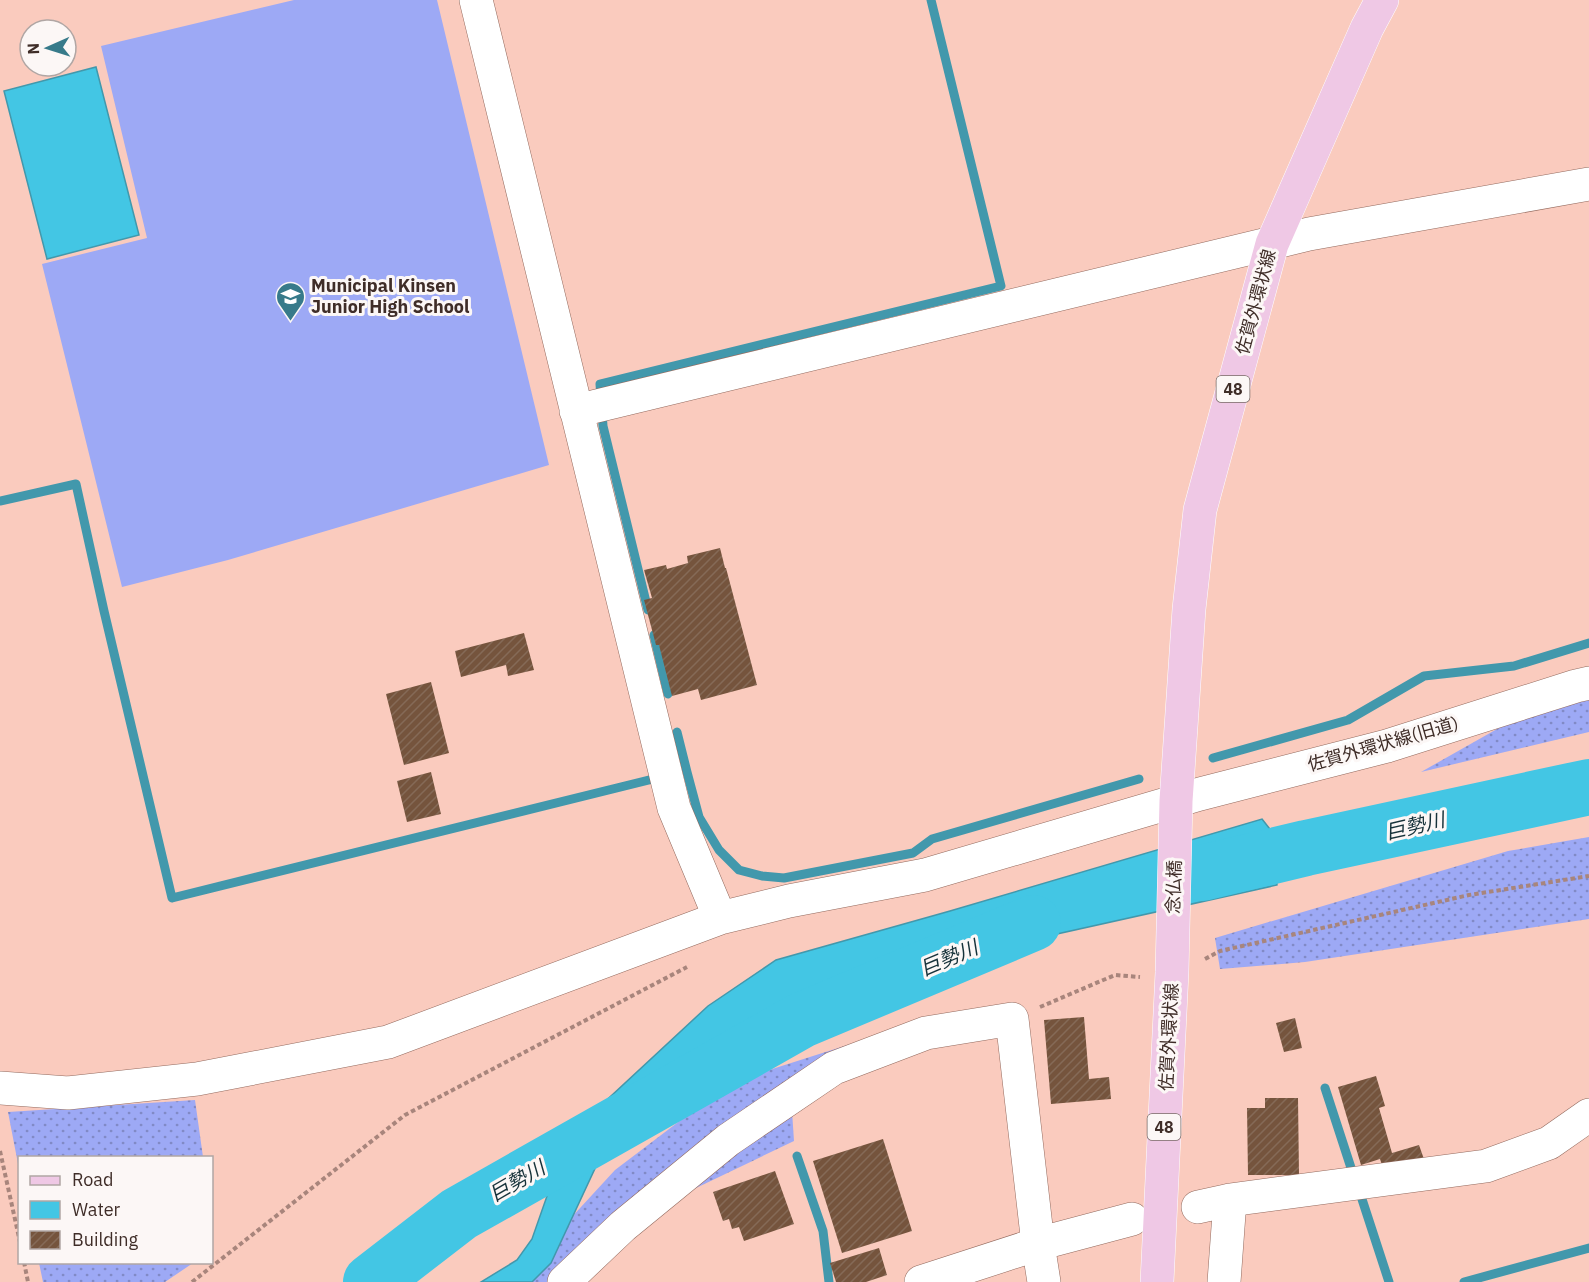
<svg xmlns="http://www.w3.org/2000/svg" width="1589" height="1282" viewBox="0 0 1589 1282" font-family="'IBM Plex Sans','Noto Sans JP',sans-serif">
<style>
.grass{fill:url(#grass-dots)}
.pitch{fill:#9da9f5}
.water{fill:#43c6e4;stroke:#4298ac;stroke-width:1.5}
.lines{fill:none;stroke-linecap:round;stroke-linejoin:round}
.stream{stroke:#4298ac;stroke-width:9}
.river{stroke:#43c6e4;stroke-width:56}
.building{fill:url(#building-hatch)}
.minor-casing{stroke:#936a5e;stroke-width:34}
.major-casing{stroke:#fff;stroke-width:34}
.path{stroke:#a8857c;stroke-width:4;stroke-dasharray:4.5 3;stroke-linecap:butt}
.minor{stroke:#fff;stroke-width:33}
.major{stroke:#efc8e5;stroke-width:33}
.labels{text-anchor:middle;stroke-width:6;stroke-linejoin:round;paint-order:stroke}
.shield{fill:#fcf7f6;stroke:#786a66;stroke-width:1.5}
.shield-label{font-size:16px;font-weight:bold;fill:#3f2d28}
.poi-label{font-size:18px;font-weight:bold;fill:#3f2d28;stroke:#fcf7f6;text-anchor:start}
.street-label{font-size:18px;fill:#3f2d28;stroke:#fcf7f6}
.water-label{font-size:20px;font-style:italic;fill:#17323a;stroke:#fcf7f6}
</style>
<defs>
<pattern id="grass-dots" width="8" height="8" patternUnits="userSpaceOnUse" patternTransform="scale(1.5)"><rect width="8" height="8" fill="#9da9f5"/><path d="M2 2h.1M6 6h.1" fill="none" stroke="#818ac6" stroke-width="1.8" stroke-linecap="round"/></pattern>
<pattern id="building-hatch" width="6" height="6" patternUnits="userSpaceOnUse" patternTransform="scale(1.5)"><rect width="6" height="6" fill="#75543d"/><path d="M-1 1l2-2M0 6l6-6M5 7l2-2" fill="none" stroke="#856a57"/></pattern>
</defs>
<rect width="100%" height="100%" fill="#facbbe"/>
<path class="grass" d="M 1589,700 L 1589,732 L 1421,772 L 1520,716 Z
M 1589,837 L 1589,919 L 1305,962 L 1220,969 L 1215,938 L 1508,851 Z
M 929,1019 L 792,1111 L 794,1141 L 673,1199 L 584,1282 L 512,1282 L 615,1170 L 731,1082 Z
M 195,1100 L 203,1157 L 20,1158 L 19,1169 L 8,1112 Z
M 39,1263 L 39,1262 L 193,1263 L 165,1282 L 43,1282 Z"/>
<path class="pitch" d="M 294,0 L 437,0 L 549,465 L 228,560 L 122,587 L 42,264 L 147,238 L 101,46 Z"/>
<path class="water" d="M 96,67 L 139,235 L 47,259 L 4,91 Z
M 1262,819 L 1273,833 L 1277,885 L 1030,940 L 1010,951 L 959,953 L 807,994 L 760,1017 L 636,1114 L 599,1160 L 551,1263 L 532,1282 L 481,1282 L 517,1260 L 532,1239 L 568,1136 L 708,1006 L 776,960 L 950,911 Z"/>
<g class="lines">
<path class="stream" d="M 0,501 L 76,484 L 104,611 L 172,898 L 649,780
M 648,610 L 603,426 L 600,384 L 1001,286 L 931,0
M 654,635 L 668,694
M 677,732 L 687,772 L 699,817 L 719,850 L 739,870 L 762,876 L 784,878 L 913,853 L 932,839 L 1139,779
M 1213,758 L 1348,720 L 1424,676 L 1514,666 L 1589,643
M 1325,1088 L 1354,1177
M 797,1156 L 823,1231 L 829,1282
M 1359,1190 L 1389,1282
M 1464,1282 L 1589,1248"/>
<path class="river" d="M 1202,873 L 1306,848 L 1589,787
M 371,1282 L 459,1214 L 802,1020 L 1033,923"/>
</g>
<path class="building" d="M 720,548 L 725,568 L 726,568 L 757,685 L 701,700 L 698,689 L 672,696 L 659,645 L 656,645 L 644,600 L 652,598 L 644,570 L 666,565 L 667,569 L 688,563 L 687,556 Z
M 524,633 L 534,670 L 508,676 L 506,665 L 461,677 L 455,651 Z
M 431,682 L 449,753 L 404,765 L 386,694 Z
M 431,772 L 441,814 L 407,822 L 397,781 Z
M 1084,1017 L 1089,1079 L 1109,1077 L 1111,1099 L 1051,1104 L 1044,1020 Z
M 1295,1018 L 1302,1048 L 1284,1052 L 1276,1023 Z
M 1376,1076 L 1385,1106 L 1379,1108 L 1392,1153 L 1419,1145 L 1425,1162 L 1385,1174 L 1380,1159 L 1361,1165 L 1338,1087 Z
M 1265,1098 L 1298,1098 L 1299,1175 L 1248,1175 L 1247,1108 L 1265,1108 Z
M 883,1139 L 912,1231 L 842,1253 L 813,1161 Z
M 775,1171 L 794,1224 L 744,1241 L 739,1227 L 732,1229 L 729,1219 L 723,1221 L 713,1192 Z
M 879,1248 L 887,1275 L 866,1282 L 836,1282 L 830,1263 Z"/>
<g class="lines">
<defs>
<path id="minor" d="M 476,0 L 674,808 L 720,918
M 576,411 L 1309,234 L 1589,184
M 0,1088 L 68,1093 L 197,1079 L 388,1042 L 720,918 L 789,901 L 925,875 L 1200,794 L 1387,746 L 1576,686 L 1589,683
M 1198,1207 L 1230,1200 L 1486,1166 L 1549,1143 L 1589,1115
M 564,1282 L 623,1226 L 728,1140 L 834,1068 L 926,1033 L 1012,1019 L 1038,1244 L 1044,1282
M 921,1282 L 1038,1244 L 1132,1219
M 1224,1282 L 1230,1200"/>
<path id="major" d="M 1157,1282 L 1172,972 L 1176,801 L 1189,609 L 1200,510 L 1272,244 L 1367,28 L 1382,0"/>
</defs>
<use href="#minor" class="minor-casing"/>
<use href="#major" class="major-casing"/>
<path class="path" d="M 1205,959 L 1220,951 L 1469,895 L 1589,876
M 1040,1007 L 1115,975 L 1140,977
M 0,1151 L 20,1242
M 24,1262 L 28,1282
M 192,1282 L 405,1115 L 687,967"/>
<use href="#minor" class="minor"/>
<use href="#major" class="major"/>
</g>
<defs>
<symbol id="school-pin" viewBox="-11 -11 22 30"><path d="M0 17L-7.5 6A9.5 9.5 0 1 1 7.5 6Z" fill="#377a8a" stroke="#fcf7f6"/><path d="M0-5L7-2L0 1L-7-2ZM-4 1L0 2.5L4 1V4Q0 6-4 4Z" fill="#fff"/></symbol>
</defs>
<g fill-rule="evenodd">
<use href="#school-pin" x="274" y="280" width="33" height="45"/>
</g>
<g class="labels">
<g class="shield">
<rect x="1216.5" y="376" width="33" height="26" rx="4.5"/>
<rect x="1147.5" y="1114" width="33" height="26" rx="4.5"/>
</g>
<g class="shield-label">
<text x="1233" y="395">48</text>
<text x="1164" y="1133">48</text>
</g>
<g class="poi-label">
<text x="311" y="292">Municipal Kinsen<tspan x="311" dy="21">Junior High School</tspan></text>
</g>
<g class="street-label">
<text transform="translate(1256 302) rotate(-75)" y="6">佐賀外環状線</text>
<text transform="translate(1383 744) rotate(-16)" y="6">佐賀外環状線(旧道)</text>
<text transform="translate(1174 887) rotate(-88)" y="6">念仏橋</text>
<text transform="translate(1169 1037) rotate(-87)" y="6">佐賀外環状線</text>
</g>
<g class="water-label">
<text transform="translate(1415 826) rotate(-13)" y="7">巨勢川</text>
<text transform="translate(949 958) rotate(-23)" y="7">巨勢川</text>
<text transform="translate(517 1181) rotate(-30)" y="7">巨勢川</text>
</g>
</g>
<rect x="18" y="1156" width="195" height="108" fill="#fcf7f6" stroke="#b0a6a4" stroke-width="1.5"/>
<rect x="30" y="1176" width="30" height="9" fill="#efc8e5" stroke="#b0a6a4" stroke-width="1.5"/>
<text x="72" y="1186" font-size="18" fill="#3f2d28">Road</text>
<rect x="30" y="1201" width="30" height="18" fill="#43c6e4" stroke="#b0a6a4" stroke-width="1.5"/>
<text x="72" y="1216" font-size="18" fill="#3f2d28">Water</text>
<rect x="30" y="1231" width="30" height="18" fill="url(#building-hatch)" stroke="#b0a6a4" stroke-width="1.5"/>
<text x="72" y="1246" font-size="18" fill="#3f2d28">Building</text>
<g transform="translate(48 48) rotate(267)"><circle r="28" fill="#fcf7f6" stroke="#b0a6a4" stroke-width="1.5"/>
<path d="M0-4.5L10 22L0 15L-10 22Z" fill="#377a8a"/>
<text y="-9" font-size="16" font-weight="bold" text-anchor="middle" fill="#3f2d28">N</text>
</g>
</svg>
